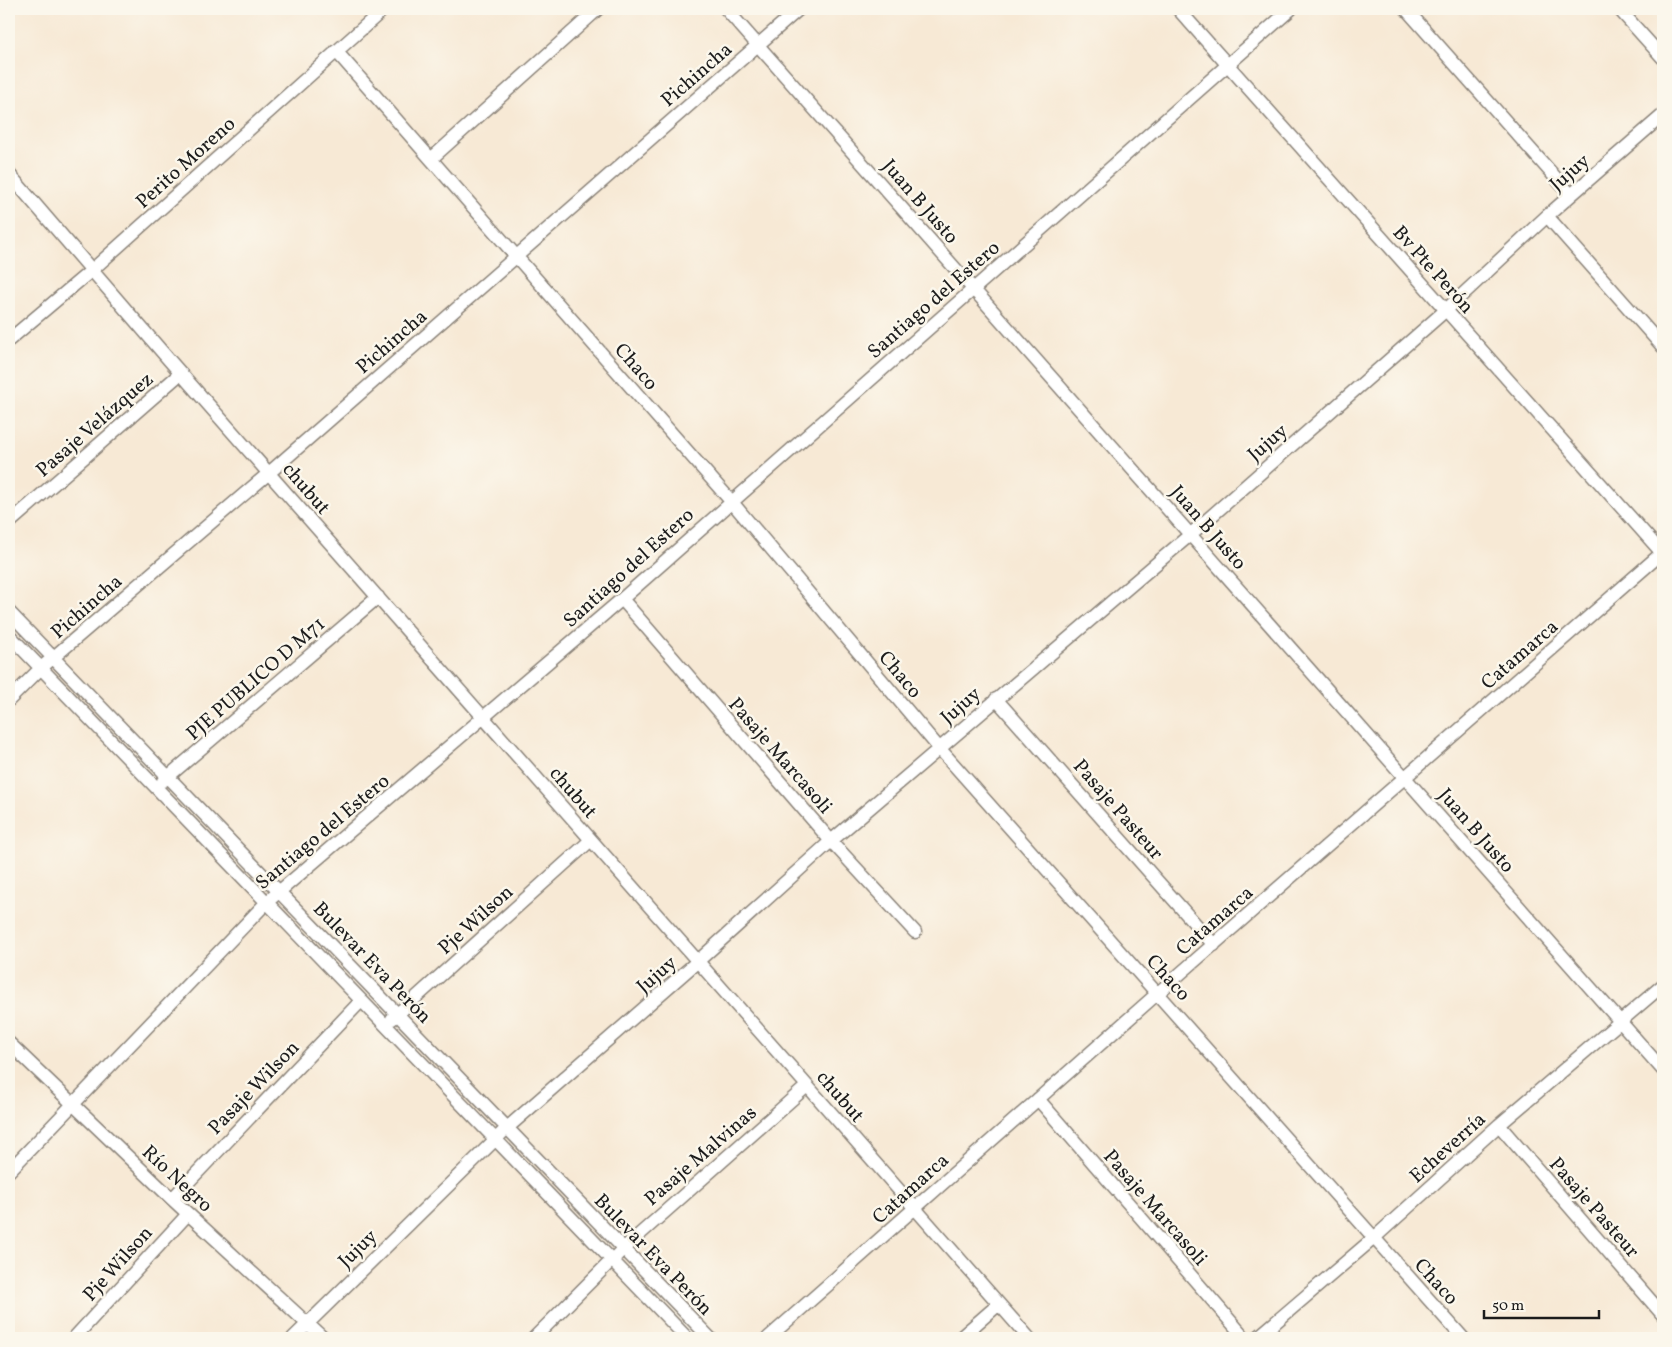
<svg xmlns="http://www.w3.org/2000/svg" width="1672" height="1347" viewBox="0 0 1672 1347" font-family="Vollkorn,serif">
<style>
.lines{fill:none;stroke-linecap:round;stroke-linejoin:round}
.street-casing{stroke:#8a8278;stroke-width:15}
.street{stroke:#fff;stroke-width:12}
.labels{text-anchor:middle;stroke-width:5;stroke-linejoin:round;paint-order:stroke}
.street-label{font-size:20px;fill:#1c1c1c;stroke:#fbf7ec}
</style>
<rect width="100%" height="100%" fill="#fbf7ec"/>
<filter id="ink" filterUnits="userSpaceOnUse"><feTurbulence type="fractalNoise" baseFrequency=".02" numOctaves="2"/><feDisplacementMap in="SourceGraphic" scale="10" xChannelSelector="R" yChannelSelector="G"/><feConvolveMatrix kernelMatrix="1 2 1 2 8 2 1 2 1" color-interpolation-filters="sRGB"/></filter>
<filter id="wash" filterUnits="userSpaceOnUse"><feTurbulence type="fractalNoise" baseFrequency=".0096" numOctaves="4" result="noise"/><feDisplacementMap in="SourceGraphic" scale="20" xChannelSelector="R" yChannelSelector="G"/><feGaussianBlur stdDeviation="1.12" result="paint"/><feColorMatrix in="noise" values="0 0 0 0 0 0 0 0 0 0 0 0 0 0 0 0 0 1.4 0 .05"/><feComposite in="paint" operator="in"/></filter>
<g filter="url(#wash)">
<rect width="100%" height="100%" fill="#f7e9d5"/>
</g>
<g filter="url(#ink)">
<g class="lines">
<defs>
<path id="street" d="M 726,9 L 1663,1070
M 1178,9 L 1663,554
M 1406,9 L 1571,195
M 1619,9 L 1663,58
M 336,51 L 731,501 L 939,748 L 1463,1338
M 431,159 L 598,9
M 9,174 L 170,361 L 1029,1338
M 1547,216 L 1663,347
M 9,340 L 92,270 L 384,9
M 9,523 L 181,373
M 622,599 L 831,841 L 915,932
M 9,612 L 710,1338
M 9,635 L 687,1338
M 996,699 L 1214,945
M 9,700 L 41,668 L 269,473 L 799,9
M 163,781 L 378,597
M 392,1019 L 591,840
M 9,1043 L 172,1199 L 323,1338
M 1038,1099 L 1245,1338
M 1499,1125 L 1663,1315
M 9,1171 L 267,902 L 622,599 L 1291,9
M 172,1199 L 361,1001
M 74,1338 L 188,1214
M 293,1338 L 507,1128 L 698,961 L 831,841 L 1191,534 L 1446,310 L 1547,216 L 1663,115
M 534,1338 L 623,1249 L 807,1086
M 768,1338 L 1158,993 L 1663,552
M 960,1338 L 999,1304
M 1257,1338 L 1374,1238 L 1499,1125 L 1663,985"/>
</defs>
<use href="#street" class="street-casing"/>
<use href="#street" class="street"/>
</g>
</g>
<g class="labels">
<g class="street-label">
<text transform="translate(696 74) rotate(-41)" y="7">Pichincha</text>
<text transform="translate(185 162) rotate(-42)" y="7">Perito Moreno</text>
<text transform="translate(1569 172) rotate(-41)" y="7">Jujuy</text>
<text transform="translate(921 201) rotate(49)" y="7">Juan B Justo</text>
<text transform="translate(1434 269) rotate(48)" y="7">Bv Pte Perón</text>
<text transform="translate(933 299) rotate(-41)" y="7">Santiago del Estero</text>
<text transform="translate(391 341) rotate(-41)" y="7">Pichincha</text>
<text transform="translate(637 366) rotate(49)" y="7">Chaco</text>
<text transform="translate(94 424) rotate(-41)" y="7">Pasaje Velázquez</text>
<text transform="translate(1267 442) rotate(-41)" y="7">Jujuy</text>
<text transform="translate(307 488) rotate(49)" y="7">chubut</text>
<text transform="translate(1209 527) rotate(49)" y="7">Juan B Justo</text>
<text transform="translate(628 567) rotate(-42)" y="7">Santiago del Estero</text>
<text transform="translate(86 606) rotate(-41)" y="7">Pichincha</text>
<text transform="translate(1519 654) rotate(-41)" y="7">Catamarca</text>
<text transform="translate(901 674) rotate(50)" y="7">Chaco</text>
<text transform="translate(255 678) rotate(-41)" y="7">PJE PUBLICO D M71</text>
<text transform="translate(960 705) rotate(-41)" y="7">Jujuy</text>
<text transform="translate(781 755) rotate(49)" y="7">Pasaje Marcasoli</text>
<text transform="translate(574 792) rotate(49)" y="7">chubut</text>
<text transform="translate(1119 809) rotate(49)" y="7">Pasaje Pasteur</text>
<text transform="translate(1477 830) rotate(49)" y="7">Juan B Justo</text>
<text transform="translate(322 831) rotate(-40)" y="7">Santiago del Estero</text>
<text transform="translate(475 919) rotate(-42)" y="7">Pje Wilson</text>
<text transform="translate(1214 920) rotate(-41)" y="7">Catamarca</text>
<text transform="translate(373 962) rotate(46)" y="7">Bulevar Eva Perón</text>
<text transform="translate(656 974) rotate(-41)" y="7">Jujuy</text>
<text transform="translate(1169 977) rotate(48)" y="7">Chaco</text>
<text transform="translate(253 1087) rotate(-46)" y="7">Pasaje Wilson</text>
<text transform="translate(841 1096) rotate(49)" y="7">chubut</text>
<text transform="translate(1447 1147) rotate(-42)" y="7">Echeverría</text>
<text transform="translate(700 1155) rotate(-41)" y="7">Pasaje Malvinas</text>
<text transform="translate(178 1178) rotate(43)" y="7">Río Negro</text>
<text transform="translate(910 1188) rotate(-42)" y="7">Catamarca</text>
<text transform="translate(1156 1207) rotate(49)" y="7">Pasaje Marcasoli</text>
<text transform="translate(1595 1207) rotate(49)" y="7">Pasaje Pasteur</text>
<text transform="translate(357 1248) rotate(-44)" y="7">Jujuy</text>
<text transform="translate(654 1254) rotate(46)" y="7">Bulevar Eva Perón</text>
<text transform="translate(117 1263) rotate(-48)" y="7">Pje Wilson</text>
<text transform="translate(1437 1281) rotate(48)" y="7">Chaco</text>
</g>
</g>
<rect width="1672" height="1347" fill="none" stroke="#fbf7ec" stroke-width="30"/>
<path d="M1484 1310v8h115v-8" fill="none" stroke="#1c1c1c" stroke-width="2.5"/>
<text x="1492" y="1310" font-size="15" fill="#1c1c1c" stroke="#fbf7ec" stroke-width="4" paint-order="stroke">50 m</text>
</svg>
